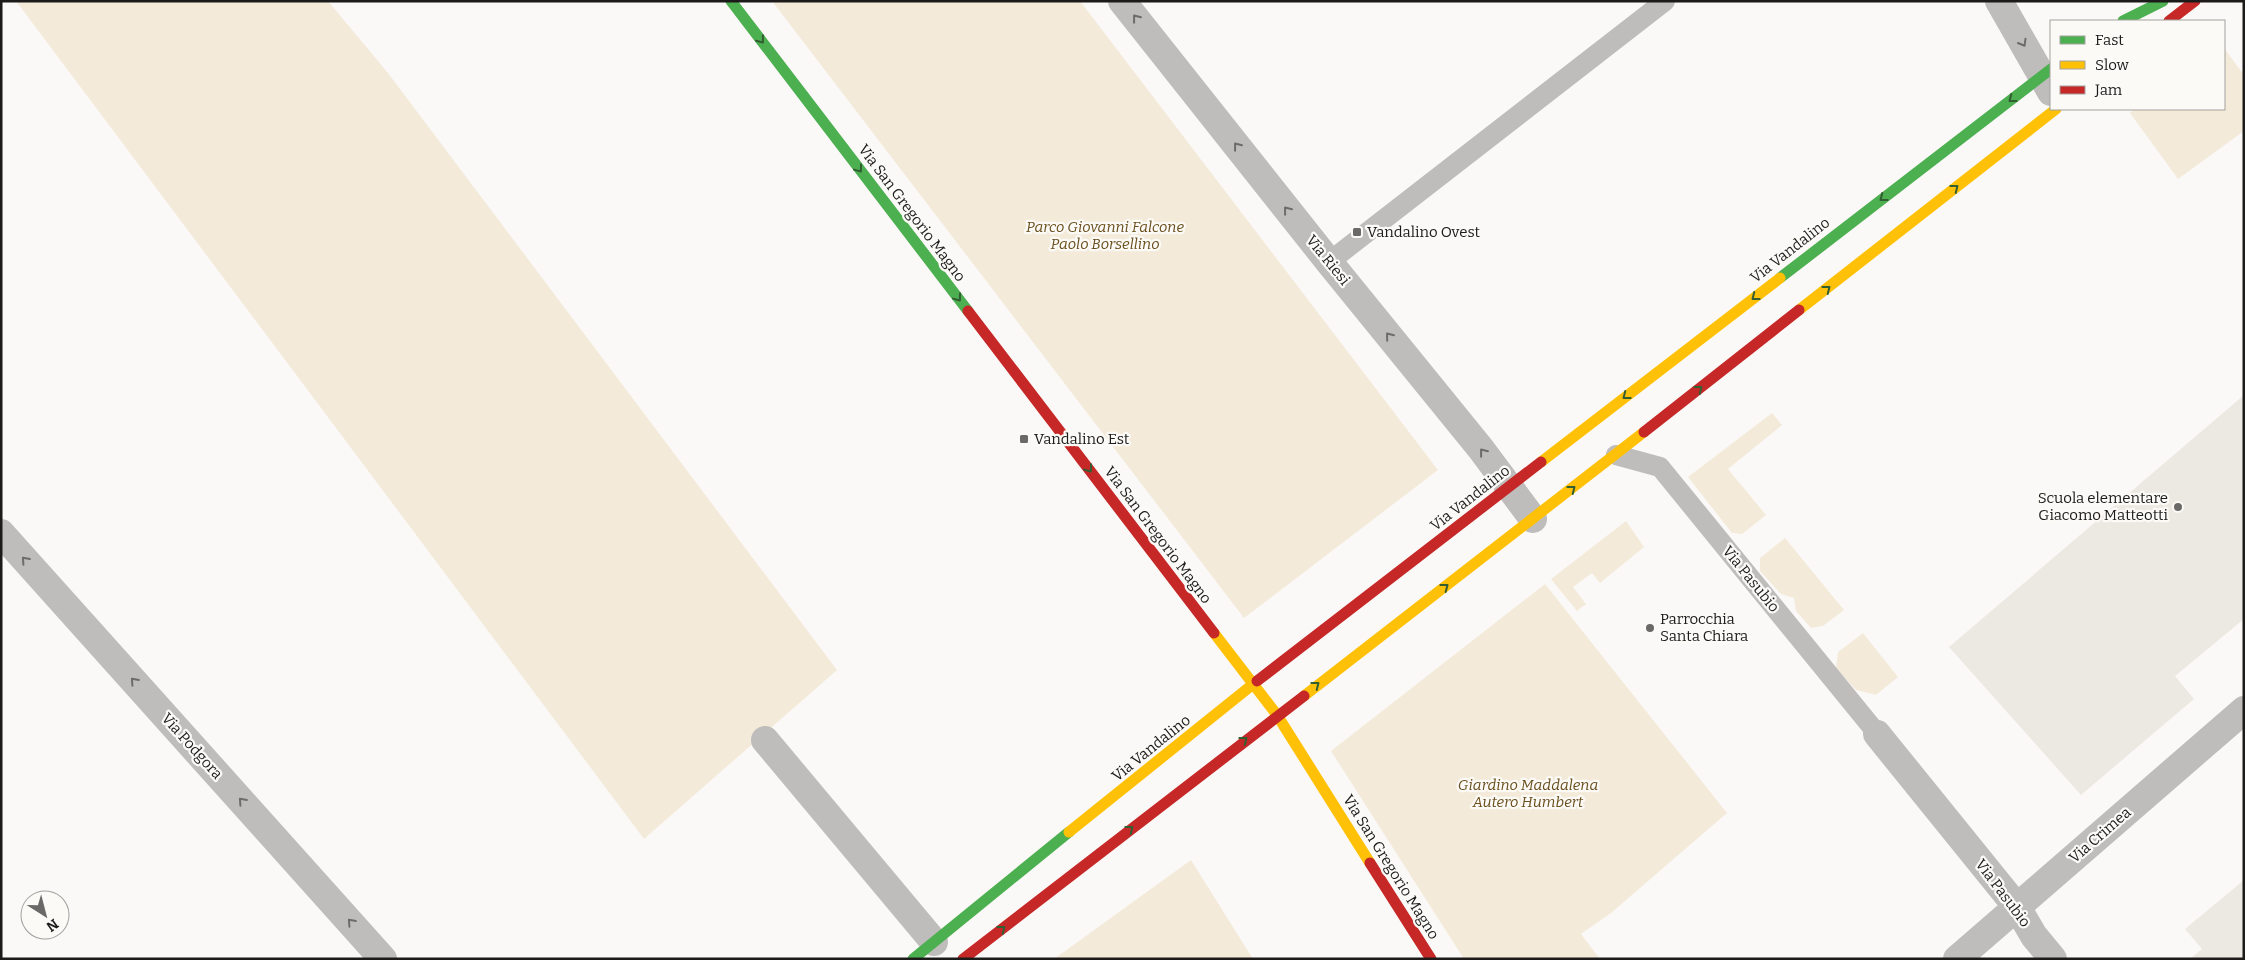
<svg xmlns="http://www.w3.org/2000/svg" width="2245" height="960" viewBox="0 0 2245 960" font-family="Bitter,serif">
<style>
.built{fill:#ece8e2}
.green{fill:#f3eada}
.lines{fill:none;stroke-linecap:round;stroke-linejoin:round}
.lane{stroke:#bebdbc;stroke-width:20}
.street{stroke:#bebdbc;stroke-width:28}
.fast{stroke:#4caf50;stroke-width:11}
.slow{stroke:#ffc107;stroke-width:11}
.jam{stroke:#c62828;stroke-width:11}
.oneway{stroke:#6d6c6b}
.oneway2{stroke:#325e32}
.poi-dot{fill:#6a6967;stroke:#fcfaf6;stroke-width:2}
.labels{text-anchor:middle;stroke-width:4.5;stroke-linejoin:round;paint-order:stroke}
.street-label{font-size:15px;fill:#1c1b1a;stroke:#fcfaf6}
.park-label{font-size:15px;font-style:italic;fill:#6a4f1d;stroke:#fcfaf6}
.poi-label{font-size:15px;fill:#1c1b1a;stroke:#fcfaf6;text-anchor:start}
</style>
<rect width="100%" height="100%" fill="#fbf9f7"/>
<path class="built" d="M 2244,395 L 2244,619 L 2175,676 L 2194,699 L 2081,795 L 1949,647 Z
M 2244,880 L 2244,959 L 2190,959 L 2202,949 L 2185,929 Z"/>
<path class="green" d="M 16,1 L 328,1 L 388,73 L 837,670 L 644,839 Z
M 772,1 L 1080,1 L 1438,470 L 1244,618 Z
M 2224,48 L 2244,75 L 2244,131 L 2178,179 L 2130,113 L 2135,109 L 2224,109 Z
M 1772,413 L 1782,425 L 1728,469 L 1766,515 L 1742,534 L 1732,533 L 1688,477 Z
M 1626,521 L 1644,547 L 1600,583 L 1592,573 L 1573,587 L 1586,604 L 1577,611 L 1551,579 Z
M 1785,538 L 1844,610 L 1823,626 L 1811,628 L 1796,611 L 1794,598 L 1781,594 L 1760,571 L 1760,558 Z
M 1545,584 L 1727,813 L 1611,913 L 1581,934 L 1600,959 L 1464,959 L 1331,751 Z
M 1863,633 L 1898,677 L 1876,695 L 1856,690 L 1836,668 L 1838,652 Z
M 1191,860 L 1253,959 L 1054,959 Z"/>
<g class="lines">
<path class="lane" d="M 1329,262 L 1665,1
M 1616,455 L 1660,467 L 1871,726"/>
<path class="street" d="M 1122,1 L 1329,262 L 1481,449 L 1533,519
M 1999,1 L 2051,92
M 1,533 L 383,959
M 1877,734 L 2017,907 L 2034,936 L 2053,959
M 765,740 L 934,942
M 1957,959 L 2244,710"/>
<path class="fast" d="M 731,1 L 968,311
M 2123,21 L 2163,1
M 1780,278 L 2051,69
M 913,959 L 1069,832"/>
<path class="slow" d="M 1799,310 L 2056,109
M 1541,462 L 1780,278
M 1214,633 L 1277,715 L 1370,863
M 1304,696 L 1644,432
M 1069,832 L 1257,681"/>
<path class="jam" d="M 2169,21 L 2195,1
M 968,311 L 1214,633
M 1644,432 L 1799,310
M 1257,681 L 1541,462
M 1370,863 L 1431,959
M 963,959 L 1304,696"/>
</g>
<defs><path id="oneway-chevron" d="M-2-3.5L2.5 0L-2 3.5" fill="none" stroke-width="1.6" stroke-linecap="round" stroke-linejoin="round" transform="scale(1.25)"/></defs>
<g class="oneway">
<use href="#oneway-chevron" transform="translate(1136 18) rotate(-128)"/>
<use href="#oneway-chevron" transform="translate(2023 43) rotate(60)"/>
<use href="#oneway-chevron" transform="translate(1237 146) rotate(-128)"/>
<use href="#oneway-chevron" transform="translate(1287 210) rotate(-128)"/>
<use href="#oneway-chevron" transform="translate(1389 336) rotate(-129)"/>
<use href="#oneway-chevron" transform="translate(1483 452) rotate(-128)"/>
<use href="#oneway-chevron" transform="translate(25 560) rotate(-132)"/>
<use href="#oneway-chevron" transform="translate(134 681) rotate(-132)"/>
<use href="#oneway-chevron" transform="translate(242 801) rotate(-132)"/>
<use href="#oneway-chevron" transform="translate(351 922) rotate(-132)"/>
</g>
<g class="oneway2">
<use href="#oneway-chevron" transform="translate(761 40) rotate(52)"/>
<use href="#oneway-chevron" transform="translate(2012 99) rotate(142)"/>
<use href="#oneway-chevron" transform="translate(859 169) rotate(53)"/>
<use href="#oneway-chevron" transform="translate(1955 188) rotate(-38)"/>
<use href="#oneway-chevron" transform="translate(1883 198) rotate(142)"/>
<use href="#oneway-chevron" transform="translate(1827 289) rotate(-38)"/>
<use href="#oneway-chevron" transform="translate(1755 297) rotate(142)"/>
<use href="#oneway-chevron" transform="translate(958 298) rotate(53)"/>
<use href="#oneway-chevron" transform="translate(1699 389) rotate(-38)"/>
<use href="#oneway-chevron" transform="translate(1626 396) rotate(142)"/>
<use href="#oneway-chevron" transform="translate(1089 469) rotate(53)"/>
<use href="#oneway-chevron" transform="translate(1572 489) rotate(-38)"/>
<use href="#oneway-chevron" transform="translate(1445 587) rotate(-37)"/>
<use href="#oneway-chevron" transform="translate(1316 685) rotate(-38)"/>
<use href="#oneway-chevron" transform="translate(1244 740) rotate(-38)"/>
<use href="#oneway-chevron" transform="translate(1130 829) rotate(-38)"/>
<use href="#oneway-chevron" transform="translate(1002 929) rotate(-38)"/>
</g>
<g class="poi-dot">
<rect x="1352" y="227" width="10" height="10" rx="2.5"/>
<rect x="1019" y="434" width="10" height="10" rx="2.5"/>
<circle cx="2178" cy="507" r="5"/>
<circle cx="1650" cy="628" r="5"/>
</g>
<g class="labels">
<g class="street-label">
<text transform="translate(912 213) rotate(53)" y="5">Via San Gregorio Magno</text>
<text transform="translate(1790 250) rotate(-38)" y="5">Via Vandalino</text>
<text transform="translate(1328 260) rotate(51)" y="5">Via Riesi</text>
<text transform="translate(1470 498) rotate(-38)" y="5">Via Vandalino</text>
<text transform="translate(1158 535) rotate(53)" y="5">Via San Gregorio Magno</text>
<text transform="translate(1751 579) rotate(51)" y="5">Via Pasubio</text>
<text transform="translate(192 746) rotate(48)" y="5">Via Podgora</text>
<text transform="translate(1151 748) rotate(-39)" y="5">Via Vandalino</text>
<text transform="translate(2100 835) rotate(-41)" y="5">Via Crimea</text>
<text transform="translate(1391 867) rotate(58)" y="5">Via San Gregorio Magno</text>
<text transform="translate(2003 893) rotate(53)" y="5">Via Pasubio</text>
</g>
<g class="park-label">
<text x="1105" y="232">Parco Giovanni Falcone<tspan x="1105" dy="17">Paolo Borsellino</tspan></text>
<text x="1528" y="790">Giardino Maddalena<tspan x="1528" dy="17">Autero Humbert</tspan></text>
</g>
<g class="poi-label">
<text x="1367" y="237">Vandalino Ovest</text>
<text x="1034" y="444">Vandalino Est</text>
<text x="2168" y="503" text-anchor="end">Scuola elementare<tspan x="2168" dy="17">Giacomo Matteotti</tspan></text>
<text x="1660" y="624">Parrocchia<tspan x="1660" dy="17">Santa Chiara</tspan></text>
</g>
</g>
<rect width="2245" height="960" fill="none" stroke="#1c1b1a" stroke-width="5"/>
<rect x="2050" y="20" width="175" height="90" fill="#fcfaf6" stroke="#a2a19e"/>
<rect x="2060" y="36" width="25" height="8" fill="#4caf50" stroke="#a2a19e"/>
<text x="2095" y="45" font-size="15" fill="#1c1b1a">Fast</text>
<rect x="2060" y="61" width="25" height="8" fill="#ffc107" stroke="#a2a19e"/>
<text x="2095" y="70" font-size="15" fill="#1c1b1a">Slow</text>
<rect x="2060" y="86" width="25" height="8" fill="#c62828" stroke="#a2a19e"/>
<text x="2095" y="95" font-size="15" fill="#1c1b1a">Jam</text>
<g transform="translate(45 915) rotate(144)"><circle r="24" fill="#fcfaf6" stroke="#a2a19e"/>
<path d="M0-4L9 19L0 12L-9 19Z" fill="#6a6967"/>
<text y="-8" font-size="14" font-weight="bold" text-anchor="middle" fill="#1c1b1a">N</text>
</g>
</svg>
